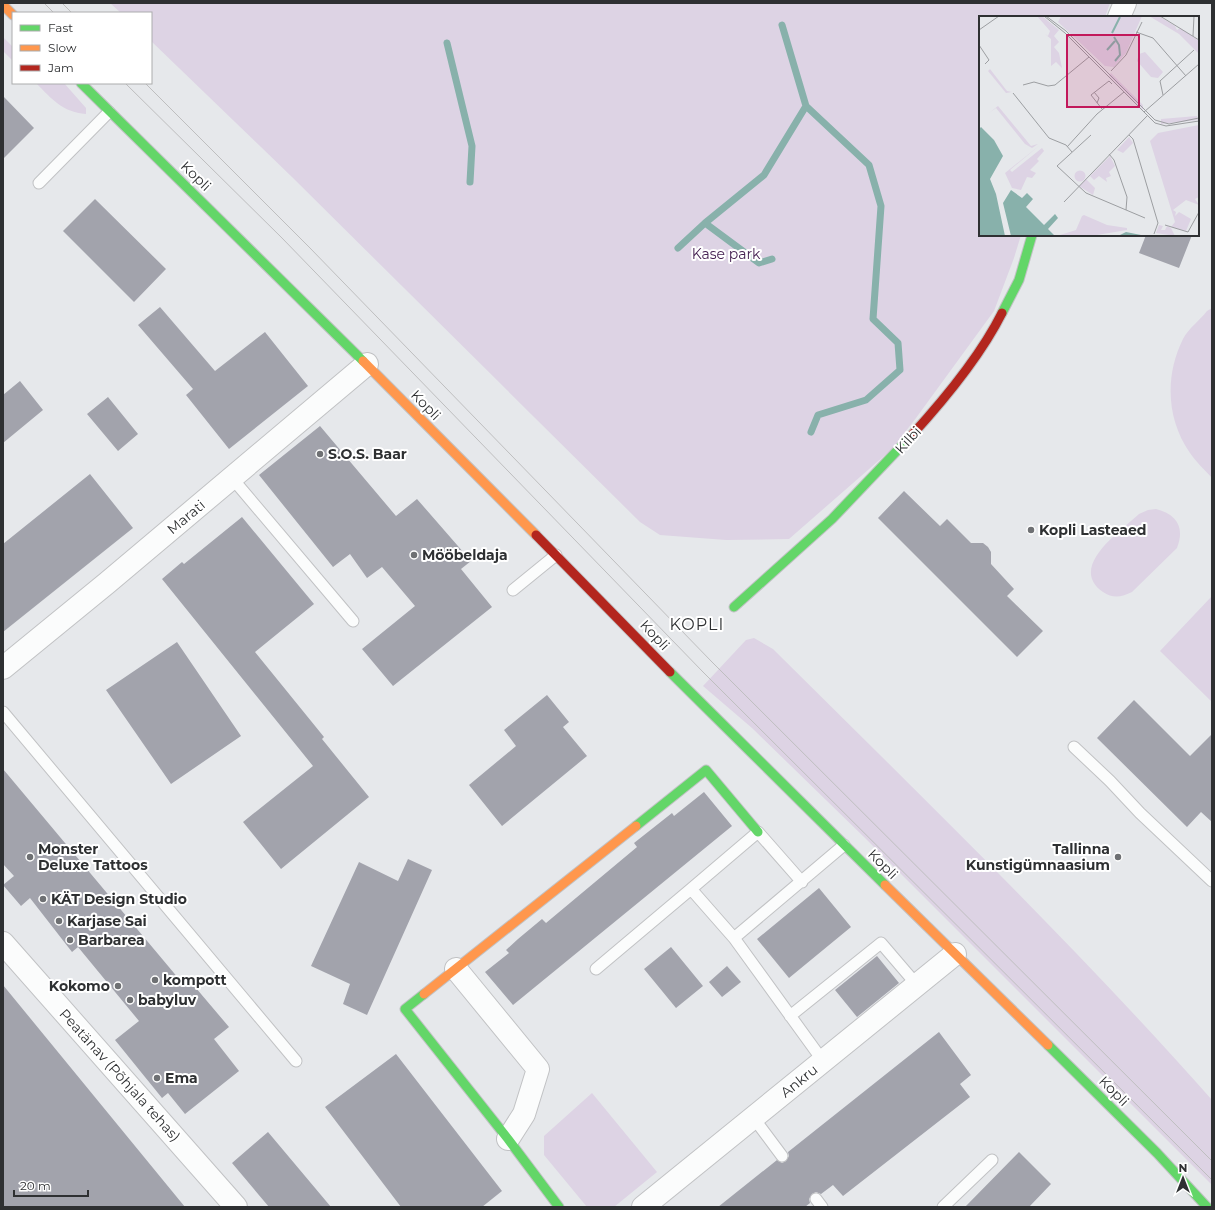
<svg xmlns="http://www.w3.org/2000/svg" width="1215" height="1210" viewBox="0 0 1215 1210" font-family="Montserrat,sans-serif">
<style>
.green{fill:#ddd3e4}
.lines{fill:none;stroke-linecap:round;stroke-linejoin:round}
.stream{stroke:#88b1ab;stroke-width:7}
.building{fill:#a2a3ac}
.lane-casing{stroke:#c1c2c4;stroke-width:13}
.street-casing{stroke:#c1c2c4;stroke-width:24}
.fast-casing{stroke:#c1c2c4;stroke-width:11}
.slow-casing{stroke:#c1c2c4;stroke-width:11}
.jam-casing{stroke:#c1c2c4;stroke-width:11}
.lane{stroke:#fbfcfc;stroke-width:11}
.street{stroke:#fbfcfc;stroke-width:22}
.fast{stroke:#63d668;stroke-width:9}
.slow{stroke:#ff974d;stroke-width:9}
.jam{stroke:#b3261e;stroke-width:9}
.tram{stroke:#bebebf;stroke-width:1}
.poi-dot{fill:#6e7073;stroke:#fff;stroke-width:1.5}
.labels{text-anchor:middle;stroke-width:4;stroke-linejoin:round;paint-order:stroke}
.street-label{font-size:14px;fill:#2e3032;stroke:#fff}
.park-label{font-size:14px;fill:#462253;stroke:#fff}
.poi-label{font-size:14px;font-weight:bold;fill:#2e3032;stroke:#fff;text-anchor:start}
.quarter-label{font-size:16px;letter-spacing:1px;fill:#2e3032;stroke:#fff}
.inset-river{fill:none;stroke:#88b1ab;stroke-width:2}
.inset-road{fill:none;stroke:#9c9ea1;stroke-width:1}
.view{fill:#c2185b;fill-opacity:0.15;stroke:#c2185b;stroke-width:2}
.inset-edge{fill:none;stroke:#2e3032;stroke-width:2}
</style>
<rect width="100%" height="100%" fill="#e6e8eb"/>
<path class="green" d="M 110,3 L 1110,3 L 1105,17 L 980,17 L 980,235 L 1021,235 L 1014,258 L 994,311 L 916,418 L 892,449 L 789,539 L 726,540 L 660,535 L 640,522 L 292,177 L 151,41 L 151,13 L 121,13 Z
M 3,37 L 13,47 L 13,61 L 3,51 Z
M 36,83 L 64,83 L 86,108 L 86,114 C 62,112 52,99 36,83 Z
M 1212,308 L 1212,478 C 1205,470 1196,462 1190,453 C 1166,419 1165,375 1183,339 C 1188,329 1200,320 1207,311 Z
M 1156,509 C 1177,514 1185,528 1177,548 L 1132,592 C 1122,597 1113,599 1103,592 C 1067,567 1121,531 1139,514 L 1148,510 Z
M 1212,596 L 1212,702 L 1160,651 Z
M 754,638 L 773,649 C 922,797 1073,943 1212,1100 L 1212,1185 L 864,837 L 752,728 L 703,686 L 746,640 Z
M 592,1093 L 657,1172 L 614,1207 L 587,1207 L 544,1155 L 544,1136 Z"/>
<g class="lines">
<path class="stream" d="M 782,25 L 806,106 L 869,165 L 881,206 L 873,319 L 898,343 L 900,370 L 866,400 L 818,415 L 811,432
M 447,43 L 472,146 L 470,182
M 705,223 L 759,263 L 772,259
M 678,248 L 705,223 L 764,175 L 806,106"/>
</g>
<path class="building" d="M 3,96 L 34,128 L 3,159 Z
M 95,199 L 166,269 L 134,302 L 63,231 Z
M 1146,235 L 1192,235 L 1179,268 L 1139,253 Z
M 160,307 L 215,371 L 265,332 L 308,386 L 229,449 L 186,395 L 193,389 L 138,325 Z
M 20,381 L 43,410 L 3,443 L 3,395 Z
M 108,397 L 138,434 L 118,451 L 87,414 Z
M 320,426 L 396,516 L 417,499 L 471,561 L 461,569 L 492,607 L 393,686 L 362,649 L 415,606 L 382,567 L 367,578 L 350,554 L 333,567 L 259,475 Z
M 90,474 L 133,528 L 3,632 L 3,544 Z
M 904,491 L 940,526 L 947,519 L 971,543 L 983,543 L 988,547 L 991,552 L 991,564 L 1014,589 L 1007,596 L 1043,631 L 1017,657 L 878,518 Z
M 242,517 L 314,604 L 255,652 L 324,737 L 322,739 L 369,797 L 281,869 L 243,822 L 313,766 L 162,579 L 182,562 L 184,564 Z
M 177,642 L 241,736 L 171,784 L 106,690 Z
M 547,695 L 569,722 L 563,727 L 587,756 L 502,826 L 469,785 L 516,746 L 504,730 Z
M 1134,700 L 1190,756 L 1212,734 L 1212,822 L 1201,812 L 1187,827 L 1097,738 Z
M 3,769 L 184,985 L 190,981 L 229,1027 L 214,1039 L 239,1071 L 185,1114 L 168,1093 L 162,1098 L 115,1040 L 139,1021 L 78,947 L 72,952 L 30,898 L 21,906 L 3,885 L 14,876 L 3,864 Z
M 704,792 L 732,826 L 513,1005 L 485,972 L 509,953 L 506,950 L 518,939 L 542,919 L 546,923 L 637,847 L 634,843 L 672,813 L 674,816 Z
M 408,859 L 432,870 L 367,1015 L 343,1004 L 350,984 L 311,966 L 359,862 L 398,881 Z
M 819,888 L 851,927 L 789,978 L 757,939 Z
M 671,947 L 703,986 L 676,1008 L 644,969 Z
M 877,956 L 899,983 L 857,1017 L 835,990 Z
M 727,966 L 741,982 L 722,997 L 709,982 Z
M 3,985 L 185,1207 L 3,1207 Z
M 939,1032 L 971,1075 L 960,1084 L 970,1097 L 843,1196 L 833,1185 L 821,1194 L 816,1192 L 812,1194 L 809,1199 L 810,1203 L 805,1207 L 718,1207 L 777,1160 L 782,1163 L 786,1161 L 789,1156 L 788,1152 Z
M 396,1054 L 502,1191 L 482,1207 L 401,1207 L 325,1107 Z
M 268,1132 L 331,1207 L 269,1207 L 232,1163 Z
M 1019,1152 L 1051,1184 L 1029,1207 L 965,1207 Z"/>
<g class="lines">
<defs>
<path id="lane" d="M 39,183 L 109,112
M 232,478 L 353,621
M 513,590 L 556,555
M 3,712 L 296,1061
M 1074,747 L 1110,781 L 1140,813 L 1212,881
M 691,889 L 758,832 L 802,882
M 734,938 L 823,1061
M 596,969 L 691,889 L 734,938 L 844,845
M 790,1016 L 881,943 L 917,985
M 753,1117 L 782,1156
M 816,1199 L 822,1207
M 943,1207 L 992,1160"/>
<path id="street" d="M 1119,17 L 1125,3
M 3,668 L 107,583 L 367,364
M 3,943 L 236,1207
M 456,969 L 538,1069 L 524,1114 L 508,1139
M 643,1207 L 955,954"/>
<path id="fast" d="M 81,83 L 363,361
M 1002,313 L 1019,280 L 1032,235
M 734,607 L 832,519 L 911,436
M 670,672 L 885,885
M 636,826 L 706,770 L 758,832
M 424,994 L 405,1009 L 508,1139 L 559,1207
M 1048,1045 L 1157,1153 L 1207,1207"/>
<path id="slow" d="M 3,5 L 13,15
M 363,361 L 536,535
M 885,885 L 1048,1045
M 424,994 L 636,826"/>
<path id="jam" d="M 911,436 C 943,401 981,355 1002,313
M 536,535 L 670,672"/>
</defs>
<use href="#lane" class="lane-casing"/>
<use href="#street" class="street-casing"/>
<use href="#fast" class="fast-casing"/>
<use href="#slow" class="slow-casing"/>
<use href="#jam" class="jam-casing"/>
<use href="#lane" class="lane"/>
<use href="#street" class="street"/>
<use href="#fast" class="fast"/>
<use href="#slow" class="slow"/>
<use href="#jam" class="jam"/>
<path class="tram" d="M 44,3 L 54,13
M 62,3 L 72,13
M 125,83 L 282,238 L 703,672 L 1212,1180
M 145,83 L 310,248 L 712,662 L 1212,1161"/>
</g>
<g class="poi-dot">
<circle cx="320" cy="454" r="4"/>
<circle cx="1031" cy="530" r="4"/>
<circle cx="414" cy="555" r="4"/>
<circle cx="30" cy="857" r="4"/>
<circle cx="1118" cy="857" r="4"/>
<circle cx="43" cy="899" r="4"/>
<circle cx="59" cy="921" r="4"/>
<circle cx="70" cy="940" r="4"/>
<circle cx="155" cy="980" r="4"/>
<circle cx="118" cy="986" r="4"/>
<circle cx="130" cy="1000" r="4"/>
<circle cx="157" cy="1078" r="4"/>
</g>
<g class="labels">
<g class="street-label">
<text transform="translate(196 176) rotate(44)" y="5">Kopli</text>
<text transform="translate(426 405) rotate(46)" y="5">Kopli</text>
<text transform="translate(908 440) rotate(-47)" y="5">Kilbi</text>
<text transform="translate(186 517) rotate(-40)" y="5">Marati</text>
<text transform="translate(655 635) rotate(47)" y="5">Kopli</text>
<text transform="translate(883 864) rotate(45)" y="5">Kopli</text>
<text transform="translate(120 1075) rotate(48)" y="5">Peatänav (Põhjala tehas)</text>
<text transform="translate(799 1081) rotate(-39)" y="5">Ankru</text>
<text transform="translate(1114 1091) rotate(45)" y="5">Kopli</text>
</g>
<g class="park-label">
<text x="726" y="259">Kase park</text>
</g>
<g class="poi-label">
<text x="328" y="459">S.O.S. Baar</text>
<text x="1039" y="535">Kopli Lasteaed</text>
<text x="422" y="560">Mööbeldaja</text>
<text x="38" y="854">Monster<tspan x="38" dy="16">Deluxe Tattoos</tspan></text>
<text x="1110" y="854" text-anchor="end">Tallinna<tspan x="1110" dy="16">Kunstigümnaasium</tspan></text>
<text x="51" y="904">KÄT Design Studio</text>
<text x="67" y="926">Karjase Sai</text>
<text x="78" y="945">Barbarea</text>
<text x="163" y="985">kompott</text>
<text x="110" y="991" text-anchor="end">Kokomo</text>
<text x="138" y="1005">babyluv</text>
<text x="165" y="1083">Ema</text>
</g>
<g class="quarter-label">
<text x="697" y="630">KOPLI</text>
</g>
</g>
<g transform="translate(979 16)">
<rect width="220" height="220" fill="#e6e8eb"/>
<path d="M 58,0 L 63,0 L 80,14 L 75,20 L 80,26 L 75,31 L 80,37 L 83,52 L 77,46 L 72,50 L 72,23 L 66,18 L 69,20 L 71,15 ZM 82,0 L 163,0 L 147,37 L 135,51 L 126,50 L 79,6 ZM 170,0 L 180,0 L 196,10 L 198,14 L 201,12 L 215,21 L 220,25 L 220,38 L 200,18 ZM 166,36 L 184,56 L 179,62 L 172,61 L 158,45 L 160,38 ZM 11,53 L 28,75 L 33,76 L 27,77 L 9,55 ZM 132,57 L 164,89 L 164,94 L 130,60 ZM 19,90 L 52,130 L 59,128 L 53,132 L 46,128 L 17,92 L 10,97 ZM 218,100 L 219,104 L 182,108 L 182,103 ZM 220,109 L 220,181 L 216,183 L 220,189 L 207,184 L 194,194 L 197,196 L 196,200 L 200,196 L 212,203 L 207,215 L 192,211 L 196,206 L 171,125 L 179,117 ZM 150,121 L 154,127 L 144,137 L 138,134 ZM 61,129 L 31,154 L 33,156 L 63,132 L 65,135 L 58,143 L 60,145 L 51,154 L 57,157 L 53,162 L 48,161 L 42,174 L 33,172 L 26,157 ZM 131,140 L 136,150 L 130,156 L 132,160 L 127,162 L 128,166 L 120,160 L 115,164 L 111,160 ZM95.5 160a5.5 5.5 0 1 1 11 0a5.5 5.5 0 1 1-11 0ZM 107,163 L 116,172 L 114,179 L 100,170 ZM 105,199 L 128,209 L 148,212 L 148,214 L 112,220 L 81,219 L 97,214 L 103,200 ZM 180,209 L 184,210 L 182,214 L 186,214 L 188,210 L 192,212 L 196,220 L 177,217 Z" fill="#ddd3e4"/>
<path d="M 2,111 L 15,124 L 24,140 L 11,163 L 17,178 L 26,220 L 0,220 L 0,113 ZM 32,174 L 43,182 L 48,177 L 54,183 L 47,191 L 65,209 L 76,198 L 79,202 L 69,213 L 76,220 L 32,220 L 24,187 ZM 147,216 L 167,220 L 122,220 L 139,220 Z" fill="#88b1ab"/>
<path class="inset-river" d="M 133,17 L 141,1M 135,21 L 140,29 L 141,39 L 136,45M 128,34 L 136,25"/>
<path class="inset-road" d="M 65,0 L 86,17 L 176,107 L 187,110 L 220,105M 67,0 L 87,15 L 176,104 L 190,108 L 220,102M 181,0 L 220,24M 0,14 L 20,0M 157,16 L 174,22 L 207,60M 214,20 L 215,0M 0,29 L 10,44 L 6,48M 132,55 L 147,39 L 163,6M 44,69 L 55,66 L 69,70 L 76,69 L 110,41M 115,76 L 120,82 L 118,87M 34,77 L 70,122 L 87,129 L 93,136M 184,79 L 181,65 L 215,34M 123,93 L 112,79 L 130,65 L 133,68M 165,96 L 220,48M 112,119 L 78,150 L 107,177 L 166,202M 150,119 L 154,123 L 179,207 L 175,218M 88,131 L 118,98 L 145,76M 130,138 L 135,144 L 148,181 L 147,194M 85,186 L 168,100M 186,209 L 209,216M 209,216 L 220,196"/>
<path class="view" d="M 88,19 L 160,19 L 160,91 L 88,91 Z"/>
<rect width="220" height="220" class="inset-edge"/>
</g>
<rect width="1215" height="1210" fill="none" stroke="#2e3032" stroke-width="8"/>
<rect x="12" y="12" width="140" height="72" fill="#ffffff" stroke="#abacad"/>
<rect x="20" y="25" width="20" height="6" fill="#63d668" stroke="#abacad"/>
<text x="48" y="32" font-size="12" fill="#2e3032">Fast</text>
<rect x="20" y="45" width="20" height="6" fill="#ff974d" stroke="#abacad"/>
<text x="48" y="52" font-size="12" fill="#2e3032">Slow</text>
<rect x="20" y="65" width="20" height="6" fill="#b3261e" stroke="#abacad"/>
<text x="48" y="72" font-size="12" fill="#2e3032">Jam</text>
<g transform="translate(1183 1178)" stroke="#ffffff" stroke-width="3" paint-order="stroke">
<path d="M0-3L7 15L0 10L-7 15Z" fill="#2e3032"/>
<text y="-6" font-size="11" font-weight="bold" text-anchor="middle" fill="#2e3032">N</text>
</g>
<path d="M14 1190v6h74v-6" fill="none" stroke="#2e3032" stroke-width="2"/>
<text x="20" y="1190" font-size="12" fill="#2e3032" stroke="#ffffff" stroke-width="3" paint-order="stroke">20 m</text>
</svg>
